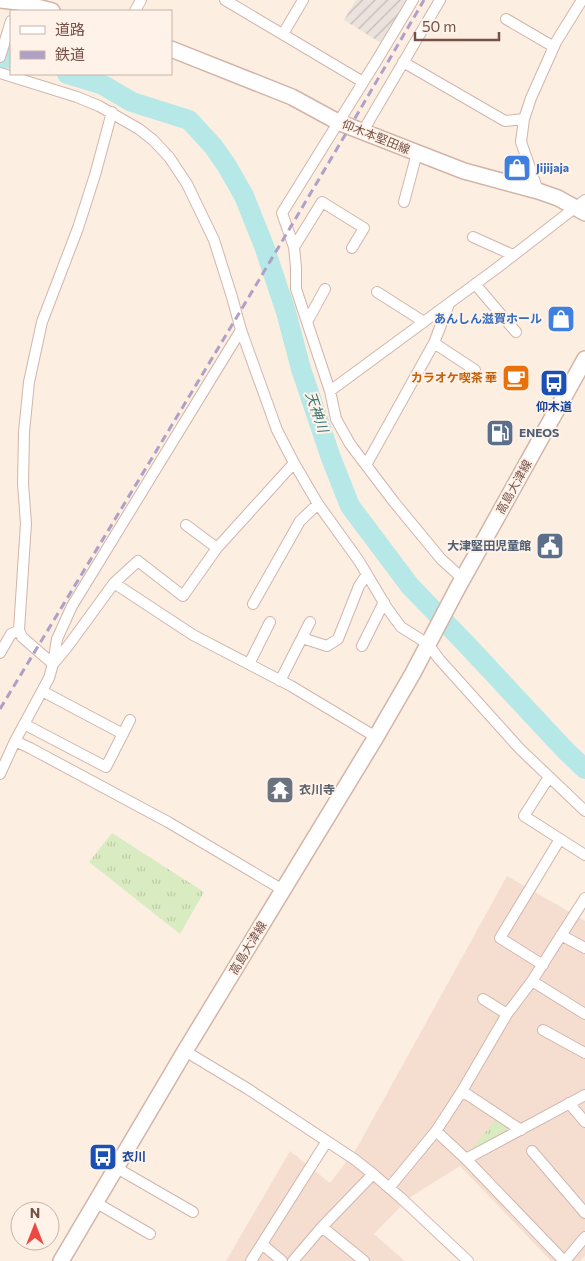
<svg xmlns="http://www.w3.org/2000/svg" width="585" height="1261" viewBox="0 0 585 1261" font-family="Commissioner,'Noto Sans JP',sans-serif">
<style>
.residential{fill:#f5ded0}
.industrial{fill:url(#industrial-furrows)}
.grass{fill:url(#grass-tufts)}
.lines{fill:none;stroke-linecap:round;stroke-linejoin:round}
.river{stroke:#b5e8e6;stroke-width:20}
.minor-casing{stroke:#d1b5ab;stroke-width:12}
.secondary-casing{stroke:#d4b4a8;stroke-width:18}
.minor{stroke:#fff;stroke-width:10}
.secondary{stroke:#fff;stroke-width:15}
.rail{stroke:#aea0c7;stroke-width:3;stroke-dasharray:8 5;stroke-linecap:butt}
.labels{text-anchor:middle;stroke-width:4;stroke-linejoin:round;paint-order:stroke}
.street-label{font-size:12px;fill:#765047;stroke:#fff3e9}
.shop-label{font-size:12px;font-weight:bold;fill:#366cbe;stroke:#fff3e9;text-anchor:start}
.food-label{font-size:12px;font-weight:bold;fill:#c56008;stroke:#fff3e9;text-anchor:end}
.transit-label{font-size:12px;font-weight:bold;fill:#164399;stroke:#fff3e9}
.service-label{font-size:12px;font-weight:bold;fill:#4e5e75;stroke:#fff3e9;text-anchor:start}
.worship-label{font-size:12px;font-weight:bold;fill:#5b616d;stroke:#fff3e9;text-anchor:start}
.water-label{font-size:14px;font-style:italic;fill:#387575;stroke:#fff3e9}
</style>
<defs>
<pattern id="industrial-furrows" width="10" height="10" patternUnits="userSpaceOnUse" patternTransform="scale(1.25)"><rect width="10" height="10" fill="#ece2dd"/><path d="M-1 1l2-2M0 10L10 0M9 11l2-2" fill="none" stroke="#c4bab5"/></pattern>
<pattern id="grass-tufts" width="24" height="20" patternUnits="userSpaceOnUse" patternTransform="scale(1.25)"><rect width="24" height="20" fill="#d9ebc0"/><path d="M3 7l-1-3M5 7V3M7 7l1-3M15 17l-1-3M17 17v-4M19 17l1-3" fill="none" stroke="#becba6"/></pattern>
</defs>
<rect width="100%" height="100%" fill="#fdeee2"/>
<path class="residential" d="M 507,876 L 585,921 L 585,1256 L 580,1261 L 551,1261 L 460,1166 L 409,1198 L 374,1234 L 405,1261 L 226,1261 L 290,1151 L 330,1183 L 358,1146 Z"/>
<path class="industrial" d="M 356,0 L 408,0 L 381,43 L 344,20 Z"/>
<path class="grass" d="M 112,833 L 204,892 L 180,934 L 89,862 Z
M 496,1119 L 513,1130 L 467,1155 Z"/>
<g class="lines">
<path class="river" d="M 0,57 L 11,59
M 67,74 L 103,85 L 132,102 L 189,120 L 213,146 L 227,166 L 244,196 L 264,246 L 286,312 L 301,369 L 331,458 L 350,506 L 410,586 L 468,646 L 565,750 L 585,769"/>
<defs>
<path id="minor" d="M 225,0 L 363,82
M 135,11 L 141,0
M 506,19 L 554,47
M 283,34 L 303,0
M 0,57 L 11,21
M 403,62 L 505,121 L 524,119
M 0,73 L 77,97 L 99,106 L 139,129 L 153,140 L 169,157 L 187,184 L 214,240 L 232,297 L 241,330 L 277,430 L 294,463 L 318,504 L 359,561 L 387,608 L 401,627 L 428,644 L 439,659 L 520,749 L 585,811
M 363,131 L 440,0
M 538,191 L 521,142 L 524,119 L 531,98 L 556,42 L 582,0
M 404,202 L 417,153
M 473,237 L 513,255
M 294,247 L 282,213 L 377,60 L 413,0
M 352,248 L 364,228 L 322,202 L 294,247 L 296,267 L 296,289 L 330,391 L 336,419 L 350,444 L 394,502 L 441,559 L 463,579
M 475,284 L 516,332
M 377,292 L 424,322
M 307,322 L 325,289
M 434,343 L 475,370
M 330,391 L 497,268 L 585,200
M 366,465 L 434,343 L 449,304
M 186,525 L 217,548
M 114,583 L 193,635 L 291,686 L 376,737
M 253,604 L 300,521 L 318,504
M 302,638 L 327,646 L 338,639 L 359,586 L 367,574
M 362,646 L 384,602
M 0,653 L 11,634 L 19,630
M 54,663 L 68,646 L 114,583 L 138,561 L 183,596 L 217,548 L 294,463
M 53,664 L 22,637 L 19,630 L 26,523 L 23,484 L 24,432 L 29,382 L 42,322 L 78,228 L 95,175 L 112,112
M 249,664 L 270,622
M 280,681 L 310,622
M 42,691 L 123,734
M 24,724 L 106,767 L 130,720
M 15,741 L 30,748 L 168,822 L 283,890
M 0,774 L 15,741 L 49,678 L 53,664 L 57,639 L 72,606 L 241,330
M 549,777 L 524,816 L 585,855
M 561,935 L 585,948
M 543,965 L 500,938 L 560,839
M 532,981 L 585,1014
M 483,999 L 507,1014
M 543,1030 L 585,1053
M 185,1051 L 248,1089 L 354,1159 L 373,1174 L 401,1198 L 468,1261
M 462,1091 L 521,1130
M 569,1103 L 585,1122
M 436,1131 L 466,1159 L 564,1261
M 532,1151 L 585,1213
M 466,1159 L 585,1095
M 115,1167 L 193,1212
M 389,1188 L 436,1131 L 462,1091 L 507,1014 L 532,981 L 585,898
M 95,1202 L 150,1234
M 322,1227 L 364,1261
M 262,1244 L 282,1261
M 251,1261 L 327,1141
M 293,1261 L 322,1227 L 373,1174
M 565,1261 L 585,1237"/>
<path id="secondary" d="M 0,0 L 18,2 L 52,11
M 171,49 L 292,97 L 338,122 L 464,171 L 538,191 L 558,198 L 585,213
M 61,1261 L 185,1051 L 376,737 L 413,673 L 457,589 L 585,359"/>
</defs>
<use href="#minor" class="minor-casing"/>
<use href="#secondary" class="secondary-casing"/>
<use href="#minor" class="minor"/>
<use href="#secondary" class="secondary"/>
<path class="rail" d="M 0,709 C 143,473 286,238 424,0"/>
</g>
<defs>
<symbol id="shop-square" viewBox="-11 -11 22 22"><rect x="-9" y="-9" width="18" height="18" rx="4" fill="#3f7fe0" stroke="#fff3e9"/><path d="M-5-2.5h2.3a2.7 3.5 0 0 1 5.4 0H5L5.5 6h-11ZM-1.5-2.5h3a1.5 2.3 0 0 0-3 0Z" fill="#fff"/></symbol>
<symbol id="cafe-square" viewBox="-11 -11 22 22"><rect x="-9" y="-9" width="18" height="18" rx="4" fill="#e8710a" stroke="#fff3e9"/><path d="M-5.5-4.5H6V0H3Q3 3.5 0 3.5H-2.5Q-5.5 3.5-5.5 0ZM3-3.2v2h1.7v-2ZM-6 4.5H4V6H-6Z" fill="#fff"/></symbol>
<symbol id="bus-square" viewBox="-11 -11 22 22"><rect x="-9" y="-9" width="18" height="18" rx="4" fill="#1a4fb4" stroke="#fff3e9"/><path d="M-5-6H5V4H4V6H2V4H-2V6H-4V4H-5ZM-3.5-4V0h7V-4ZM-3.5 1.2v1.5H-2V1.2ZM2 1.2v1.5H3.5V1.2Z" fill="#fff"/></symbol>
<symbol id="fuel-square" viewBox="-11 -11 22 22"><rect x="-9" y="-9" width="18" height="18" rx="4" fill="#5c6f8a" stroke="#fff3e9"/><path d="M-5.5-6h7V0h2V4h1.3V-2.5L3-4.5l.8-.8L6-3V5H2.5V1h-1V6h-7ZM-4.2-4.7v3.2H.2V-4.7Z" fill="#fff"/></symbol>
<symbol id="civic-square" viewBox="-11 -11 22 22"><rect x="-9" y="-9" width="18" height="18" rx="4" fill="#5c6f8a" stroke="#fff3e9"/><path d="M-.6-6.5H3V-4.5H.6V-3L4-1V1h2V6H-6V1h2V-1L-.6-3ZM-1.2 2.5V6h2.4V2.5Z" fill="#fff"/></symbol>
<symbol id="temple-square" viewBox="-11 -11 22 22"><rect x="-9" y="-9" width="18" height="18" rx="4" fill="#6b7280" stroke="#fff3e9"/><path d="M0-6L5-2H3V0L6.5 2.5H4V6H1.5V3h-3V6H-4V2.5H-6.5L-3 0V-2H-5Z" fill="#fff"/></symbol>
</defs>
<g fill-rule="evenodd">
<use href="#shop-square" x="501" y="152" width="32" height="32"/>
<use href="#shop-square" x="545" y="303" width="32" height="32"/>
<use href="#cafe-square" x="500" y="362" width="32" height="32"/>
<use href="#bus-square" x="538" y="367" width="32" height="32"/>
<use href="#fuel-square" x="484" y="417" width="32" height="32"/>
<use href="#civic-square" x="534" y="530" width="32" height="32"/>
<use href="#temple-square" x="264" y="774" width="32" height="32"/>
<use href="#bus-square" x="87" y="1141" width="32" height="32"/>
</g>
<g class="labels">
<g class="street-label">
<text transform="translate(376 137) rotate(22)" y="4">仰木本堅田線</text>
<text transform="translate(514 487) rotate(-61)" y="4">高島大津線</text>
<text transform="translate(248 948) rotate(-59)" y="4">高島大津線</text>
</g>
<g class="shop-label">
<text x="536" y="172">Jijijaja</text>
<text x="542" y="323" text-anchor="end">あんしん滋賀ホール</text>
</g>
<g class="food-label">
<text x="497" y="382">カラオケ喫茶 華</text>
</g>
<g class="transit-label">
<text x="554" y="411">仰木道</text>
<text x="122" y="1161" text-anchor="start">衣川</text>
</g>
<g class="service-label">
<text x="519" y="437">ENEOS</text>
<text x="531" y="550" text-anchor="end">大津堅田児童館</text>
</g>
<g class="worship-label">
<text x="299" y="794">衣川寺</text>
</g>
<g class="water-label">
<text transform="translate(317 412) rotate(71)" y="5">天神川</text>
</g>
</g>
<rect x="10" y="10" width="162" height="65" fill="#fff3e9" stroke="#c8b2a8"/>
<rect x="20" y="26" width="25" height="8" fill="#ffffff" stroke="#c8b2a8"/>
<text x="55" y="35" font-size="15" fill="#765047">道路</text>
<rect x="20" y="51" width="25" height="8" fill="#aea0c7" stroke="#c8b2a8"/>
<text x="55" y="60" font-size="15" fill="#765047">鉄道</text>
<g transform="translate(35 1226)"><circle r="24" fill="#fff3e9" stroke="#c8b2a8"/>
<path d="M0-4L9 19L0 12L-9 19Z" fill="#ee4940"/>
<text y="-8" font-size="14" font-weight="bold" text-anchor="middle" fill="#765047">N</text>
</g>
<path d="M415 32v8h84v-8" fill="none" stroke="#765047" stroke-width="2.5"/>
<text x="422" y="32" font-size="15" fill="#765047" stroke="#fff3e9" stroke-width="4" paint-order="stroke">50 m</text>
</svg>
